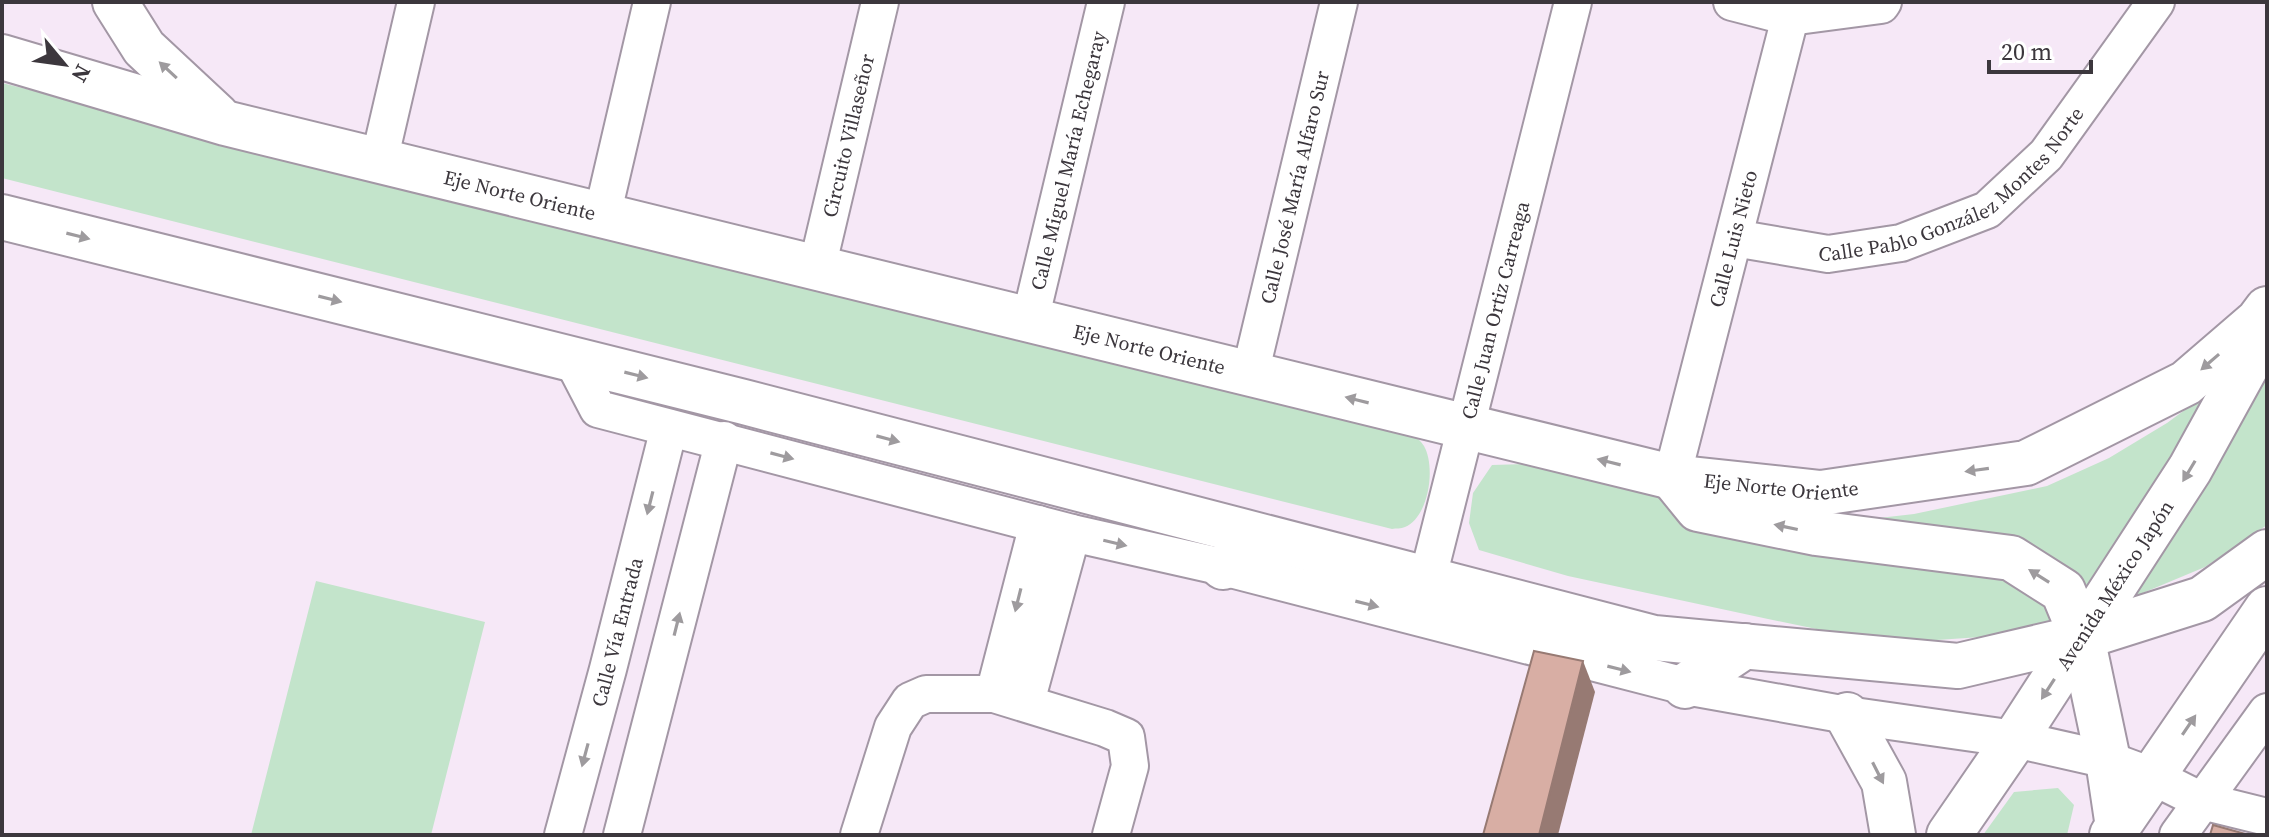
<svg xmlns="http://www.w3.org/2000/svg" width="2269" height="837" viewBox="0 0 2269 837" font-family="'Source Serif 4',serif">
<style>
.green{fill:#c3e4cb}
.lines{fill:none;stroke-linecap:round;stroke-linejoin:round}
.minor-casing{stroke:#a397a5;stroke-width:40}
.tertiary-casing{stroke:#a397a5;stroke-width:48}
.primary-casing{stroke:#a397a5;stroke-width:48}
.minor{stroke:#fff;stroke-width:36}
.tertiary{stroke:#fff;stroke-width:44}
.primary{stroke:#fff;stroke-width:44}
.shaded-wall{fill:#977a73}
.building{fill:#d8aea4;stroke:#977a73;stroke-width:2}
.oneway{fill:#9e9b9e}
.labels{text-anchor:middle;stroke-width:6;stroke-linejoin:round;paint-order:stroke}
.street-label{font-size:20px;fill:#3c373d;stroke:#fff}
</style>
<rect width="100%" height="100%" fill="#f6e8f7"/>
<path class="green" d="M 2,83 L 1411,432 C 1415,436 1421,441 1424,446 C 1436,467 1429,517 1405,527 C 1401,529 1396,528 1392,529 L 2,178 Z
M 2267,343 L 2267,525 L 2205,567 L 2114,605 L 2032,630 L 1996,636 L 1922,641 L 1826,631 L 1768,619 L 1568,576 L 1479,550 L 1469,523 L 1473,493 L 1492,465 L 1530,464 L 1835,523 L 1914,514 L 2047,486 L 2109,458 L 2167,423 L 2223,382 Z
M 316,581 L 485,622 L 431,835 L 251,835 Z
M 2058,788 L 2074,805 L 2067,835 L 1983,835 L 2014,792 Z"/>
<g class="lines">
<defs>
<g id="minor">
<path d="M 1732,2 L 1790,17 L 1881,5 L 1883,2"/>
<path d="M 379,161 L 416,2"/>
<path d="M 602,216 L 652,2"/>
<path id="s1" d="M 1734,238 L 1828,254 L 1901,243 L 1987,210 L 2046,155 L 2156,2"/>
<path id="s2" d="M 817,268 L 880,2"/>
<path id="s3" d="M 1030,320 L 1106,2"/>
<path d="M 572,359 L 598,409 L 1072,533 L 1223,567 L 1685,686 L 1847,715 L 2015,739 L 2108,760 L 2154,777 L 2202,801 L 2267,817"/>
<path id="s4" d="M 1250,374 L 1339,2"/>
<path id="s5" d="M 1672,477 L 1794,2"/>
<path id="s6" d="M 1421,605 L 1573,2"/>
<path d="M 994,694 L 1038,524"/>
<path d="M 1026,702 L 1072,533"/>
<path id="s7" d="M 563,835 L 608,669 L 669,428"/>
<path d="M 622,835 L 724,440"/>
<path d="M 859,835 L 893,727 L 910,701 L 926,694 L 994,694 L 1105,728 L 1126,737 L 1130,766 L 1111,835"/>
<path d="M 2178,835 L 2267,712"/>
</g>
<g id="tertiary">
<path d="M 1847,715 L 1884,782 L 1893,835"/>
<path id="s8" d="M 1949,835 L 2015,739 L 2190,469 L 2267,329"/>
<path d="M 2112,835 L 2267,609"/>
</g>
<g id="primary">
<path d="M 115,2 L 144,48 L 217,116"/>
<path id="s9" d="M 2,57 L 225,123 L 1672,477 L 1821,493 L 2026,463 L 2186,383 L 2258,321 L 2267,309"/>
<path d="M 2,217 L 744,402 L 1654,638 L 1958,666 L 2082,637 L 2202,599 L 2267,552"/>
<path d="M 1672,477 L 1698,509 L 1816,533 L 2011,558 L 2063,591 L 2082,637 L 2108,760 L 2118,827"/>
<path d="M 1223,567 L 1281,542"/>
<path d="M 1685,686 L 1745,646"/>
</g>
</defs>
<use href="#minor" class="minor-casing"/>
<use href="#tertiary" class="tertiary-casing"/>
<use href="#primary" class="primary-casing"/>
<use href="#minor" class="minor"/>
<use href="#tertiary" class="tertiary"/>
<use href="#primary" class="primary"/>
</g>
<path class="shaded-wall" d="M 1583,661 L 1595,692 L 1558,835 L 1539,835 Z"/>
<path class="building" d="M 1534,651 L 1583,661 L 1539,835 L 1483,835 Z
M 2213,825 L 2249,835 L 2210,835 Z"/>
<defs><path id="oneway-solid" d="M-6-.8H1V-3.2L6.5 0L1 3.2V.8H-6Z" transform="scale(2)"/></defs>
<g class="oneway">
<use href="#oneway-solid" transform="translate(168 70) rotate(-137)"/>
<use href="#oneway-solid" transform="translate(78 236) rotate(14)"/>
<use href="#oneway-solid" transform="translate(330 299) rotate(14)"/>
<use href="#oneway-solid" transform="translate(2210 362) rotate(139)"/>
<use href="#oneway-solid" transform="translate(636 375) rotate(14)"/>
<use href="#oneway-solid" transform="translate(1357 400) rotate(-166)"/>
<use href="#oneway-solid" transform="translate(888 439) rotate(15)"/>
<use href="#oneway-solid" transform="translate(782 456) rotate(15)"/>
<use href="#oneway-solid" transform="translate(1609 462) rotate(-166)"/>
<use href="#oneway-solid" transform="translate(1977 470) rotate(172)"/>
<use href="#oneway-solid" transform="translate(2189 471) rotate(121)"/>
<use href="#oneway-solid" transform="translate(650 503) rotate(104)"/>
<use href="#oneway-solid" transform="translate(1786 527) rotate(-168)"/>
<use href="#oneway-solid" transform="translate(1115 543) rotate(13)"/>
<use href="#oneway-solid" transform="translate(2039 576) rotate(-148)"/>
<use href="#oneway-solid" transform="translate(1018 600) rotate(104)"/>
<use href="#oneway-solid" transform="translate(1367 604) rotate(14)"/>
<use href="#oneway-solid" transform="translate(677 624) rotate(-76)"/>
<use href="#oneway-solid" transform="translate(1619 669) rotate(14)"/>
<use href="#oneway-solid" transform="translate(2048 689) rotate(123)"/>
<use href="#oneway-solid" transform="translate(2189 725) rotate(-56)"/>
<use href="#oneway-solid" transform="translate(585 755) rotate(105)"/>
<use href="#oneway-solid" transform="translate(1878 773) rotate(63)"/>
</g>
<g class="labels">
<g class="street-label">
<text dy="7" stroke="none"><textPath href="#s2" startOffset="136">Circuito Villaseñor</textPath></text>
<text dy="7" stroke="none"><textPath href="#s3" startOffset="164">Calle Miguel María Echegaray</textPath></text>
<text dy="7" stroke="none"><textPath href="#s1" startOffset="242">Calle Pablo González Montes Norte</textPath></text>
<text dy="7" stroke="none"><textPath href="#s4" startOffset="192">Calle José María Alfaro Sur</textPath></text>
<text dy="7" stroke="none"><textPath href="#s9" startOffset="536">Eje Norte Oriente</textPath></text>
<text dy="7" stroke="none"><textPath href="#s5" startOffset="246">Calle Luis Nieto</textPath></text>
<text dy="7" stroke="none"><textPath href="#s6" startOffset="304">Calle Juan Ortiz Carreaga</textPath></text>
<text dy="7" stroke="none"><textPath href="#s9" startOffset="1184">Eje Norte Oriente</textPath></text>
<text dy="7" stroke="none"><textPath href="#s9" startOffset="1832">Eje Norte Oriente</textPath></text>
<text dy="7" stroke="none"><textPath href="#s8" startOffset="300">Avenida México Japón</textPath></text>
<text dy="7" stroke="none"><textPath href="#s7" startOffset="210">Calle Vía Entrada</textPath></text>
</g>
</g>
<rect width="2269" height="837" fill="none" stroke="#3c373d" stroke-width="8"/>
<g transform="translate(64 64) rotate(119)" stroke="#ffffff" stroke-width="6" paint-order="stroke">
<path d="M0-6L14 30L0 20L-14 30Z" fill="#3c373d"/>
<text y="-12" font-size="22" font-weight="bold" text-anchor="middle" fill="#3c373d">N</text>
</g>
<path d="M1989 60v12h102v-12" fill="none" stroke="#3c373d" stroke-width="4"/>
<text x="2001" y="60" font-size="24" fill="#3c373d" stroke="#ffffff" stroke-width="6" paint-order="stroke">20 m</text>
</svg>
